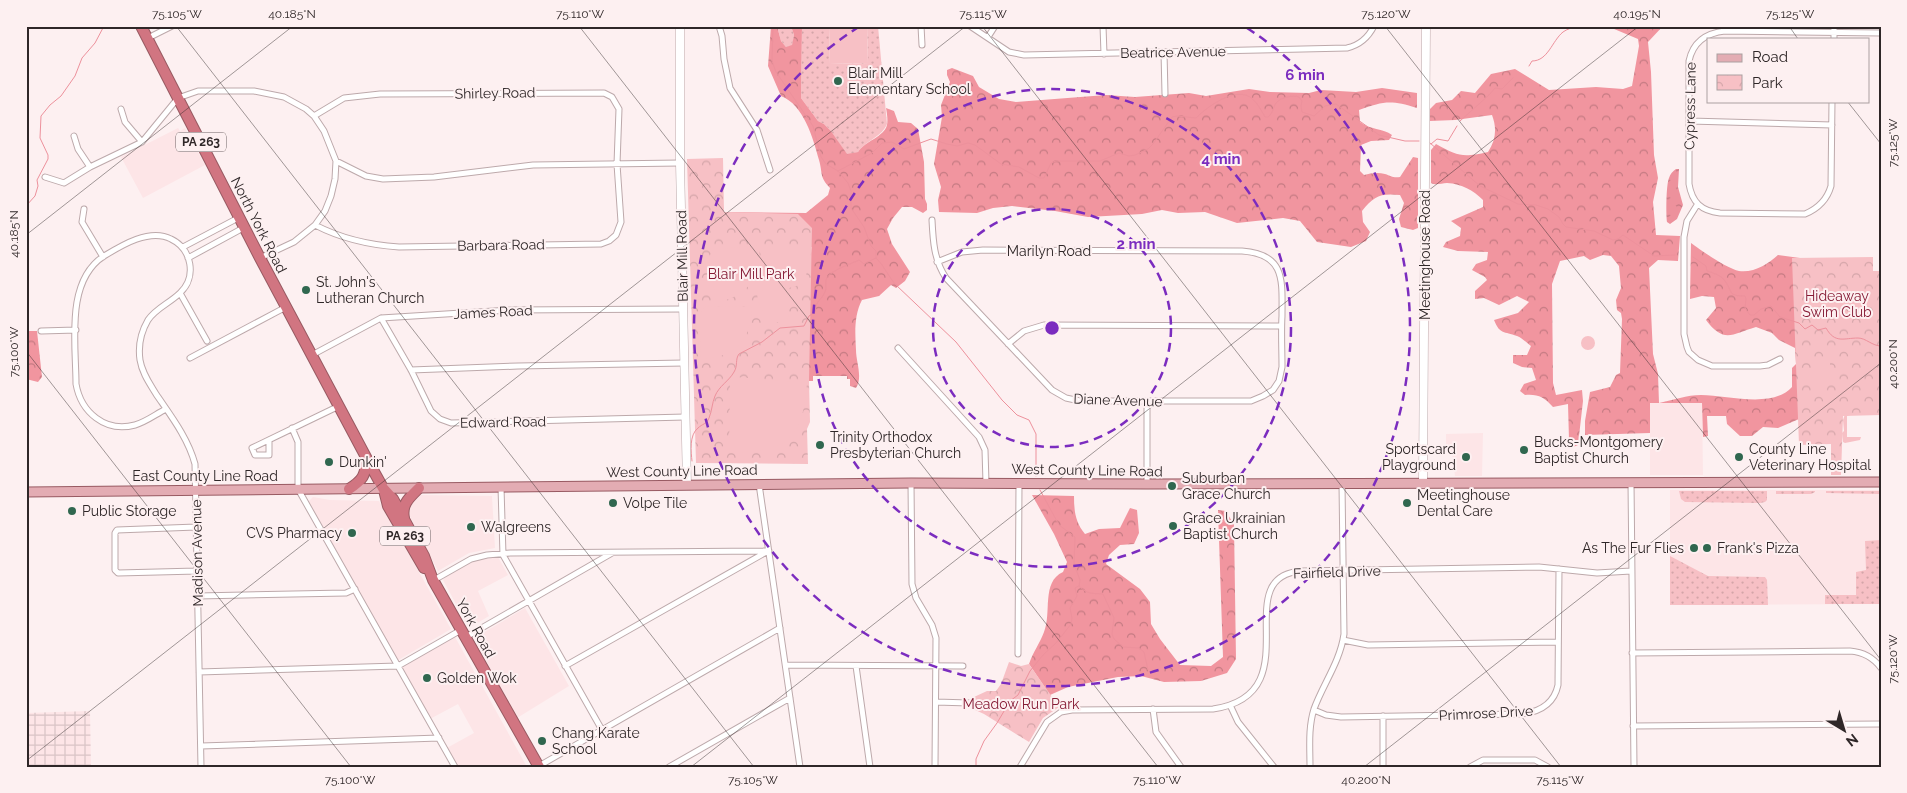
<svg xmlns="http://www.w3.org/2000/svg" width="1907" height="793" viewBox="0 0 1907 793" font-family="Raleway,sans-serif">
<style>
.built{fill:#fde5e7}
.industrial{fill:url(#industrial-grid)}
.grass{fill:url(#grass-dots)}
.forest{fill:url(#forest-crowns)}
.park{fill:url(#park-crowns)}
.garden{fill:#f7c0c5}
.water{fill:url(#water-ripples)}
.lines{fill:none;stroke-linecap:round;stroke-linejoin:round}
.stream{stroke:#ed919c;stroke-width:1}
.street-casing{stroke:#bda9ab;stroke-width:7}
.secondary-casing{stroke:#bda9ab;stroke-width:9}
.primary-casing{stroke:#985a62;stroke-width:11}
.highway-casing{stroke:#985a62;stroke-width:12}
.street{stroke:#fff;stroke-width:5}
.secondary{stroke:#fff;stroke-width:8}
.primary{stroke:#e3acb3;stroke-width:9}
.highway{stroke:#d17581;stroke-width:10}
.ticks{fill:none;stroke:#2f2728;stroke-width:1;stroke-opacity:0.45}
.ring{fill:none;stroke:#7b2cbf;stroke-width:2.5;stroke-dasharray:9 6}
.poi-dot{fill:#30674f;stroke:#fdf0f1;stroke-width:2}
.labels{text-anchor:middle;stroke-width:4;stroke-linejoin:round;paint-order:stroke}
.shield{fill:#fdf0f1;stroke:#6d6364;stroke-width:1}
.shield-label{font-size:12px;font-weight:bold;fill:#2f2728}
.street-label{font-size:14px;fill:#2f2728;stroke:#fdf0f1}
.poi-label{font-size:14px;fill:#2f2728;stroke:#fdf0f1;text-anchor:start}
.park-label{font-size:14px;fill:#861b35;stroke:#fdf0f1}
.centre{fill:#7b2cbf;stroke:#fdf0f1;stroke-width:2.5}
.ring-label{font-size:15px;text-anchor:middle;font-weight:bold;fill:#7b2cbf;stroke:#fdf0f1;stroke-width:4;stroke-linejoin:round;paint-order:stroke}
.neatline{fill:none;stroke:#2f2728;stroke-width:2}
.ticks-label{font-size:12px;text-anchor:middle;fill:#2f2728}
</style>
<defs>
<pattern id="industrial-grid" width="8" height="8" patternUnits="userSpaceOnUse" patternTransform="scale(1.25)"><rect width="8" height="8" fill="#fde5e7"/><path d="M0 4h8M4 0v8" fill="none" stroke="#d9c4c6"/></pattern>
<pattern id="grass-dots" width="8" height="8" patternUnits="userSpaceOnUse" patternTransform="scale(1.25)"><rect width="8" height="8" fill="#f7c0c5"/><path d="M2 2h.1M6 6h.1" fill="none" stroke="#d4a5a9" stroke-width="1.8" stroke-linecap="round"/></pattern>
<pattern id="forest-crowns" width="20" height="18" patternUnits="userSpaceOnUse" patternTransform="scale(1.25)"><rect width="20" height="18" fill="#f1959f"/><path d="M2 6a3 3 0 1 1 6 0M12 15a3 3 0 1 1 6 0" fill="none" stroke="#c47a82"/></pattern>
<pattern id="park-crowns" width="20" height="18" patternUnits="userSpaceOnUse" patternTransform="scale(1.25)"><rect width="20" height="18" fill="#f7c0c5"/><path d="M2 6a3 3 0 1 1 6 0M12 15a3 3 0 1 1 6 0" fill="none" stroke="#d4a5a9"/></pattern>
<pattern id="water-ripples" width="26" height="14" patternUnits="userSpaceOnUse" patternTransform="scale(1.25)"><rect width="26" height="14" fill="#ed919c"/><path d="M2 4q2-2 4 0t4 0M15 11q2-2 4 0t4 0" fill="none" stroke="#c0767f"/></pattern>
</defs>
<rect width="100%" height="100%" fill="#fdf0f1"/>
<path class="built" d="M 178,128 L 180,131 L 185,128 L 205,165 L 143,198 L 121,157 Z
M 1650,403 L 1702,403 L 1703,475 L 1650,475 Z
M 1483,433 L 1482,476 L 1455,476 L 1453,457 L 1446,451 L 1446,434 Z
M 1670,490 L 1881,490 L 1881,604 L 1670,605 Z
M 416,495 L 492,496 L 495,548 L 469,553 L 438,571 L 407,511 Z
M 313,497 L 330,500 L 379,501 L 451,629 L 395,662 L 307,503 Z
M 498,557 L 508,575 L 478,591 L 489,616 L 469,628 L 443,580 L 446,576 L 475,560 Z
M 525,608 L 569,686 L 517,718 L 475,640 L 476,637 Z
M 455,637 L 527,767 L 455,767 L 445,749 L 474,733 L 458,704 L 428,720 L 398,667 Z"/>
<path class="industrial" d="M 90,711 L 91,767 L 26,767 L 26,713 Z"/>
<path class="grass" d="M 777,26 L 791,26 L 794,35 L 792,46 L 786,47 L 781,41 Z
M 802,26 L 829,26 L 830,64 L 868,63 L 867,26 L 878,26 L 887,124 C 881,138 866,140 858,152 L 847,155 L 831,131 L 824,124 L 818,121 L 801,98 Z
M 1679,491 L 1767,491 L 1767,500 L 1765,502 L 1760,503 L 1685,502 L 1681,499 Z
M 1776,491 L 1815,491 L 1815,492 L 1811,494 L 1776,494 Z
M 1826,491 L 1880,491 L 1881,492 L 1879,494 L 1826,493 Z
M 1881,540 L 1881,604 L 1825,604 L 1825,595 L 1856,595 L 1856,572 L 1866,570 L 1865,541 Z
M 1670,556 L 1708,576 L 1765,577 L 1767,580 L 1768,605 L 1670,605 Z"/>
<path class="forest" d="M 771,26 L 777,26 L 781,41 L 786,47 L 792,45 L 794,35 L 791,26 L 802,26 L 801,98 L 818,121 L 824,124 L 831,131 L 847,154 L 858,152 C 865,141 884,137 887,125 C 888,120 887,113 886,108 L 894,111 L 898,122 L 911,123 L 918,129 L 924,162 L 925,199 L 927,204 L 927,210 L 923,213 L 912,207 L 902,207 L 893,218 L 887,229 L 892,244 L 910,272 L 905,281 L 896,288 L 891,285 L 879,296 L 862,300 C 854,315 855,333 856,350 C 856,362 863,377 856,388 L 850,386 L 850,379 L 847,379 L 847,376 L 813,376 L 813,381 L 809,381 L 809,383 L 718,212 L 806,213 L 828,195 L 830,188 C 819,176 823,174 819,160 C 813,138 804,105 781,96 L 768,66 Z
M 1607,26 L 1663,26 L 1648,42 L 1651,72 L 1654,155 L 1658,178 L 1653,202 L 1656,235 L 1680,236 L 1678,261 L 1658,260 L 1649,268 L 1653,354 L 1658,374 L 1659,403 C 1673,400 1687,395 1701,395 C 1728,395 1772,409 1792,387 L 1792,368 L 1796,364 L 1795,348 L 1779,340 L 1772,333 L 1756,327 C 1732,334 1724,344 1706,320 L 1716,308 L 1714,297 L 1702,296 L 1690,299 L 1691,243 C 1702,251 1728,269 1739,271 C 1754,273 1768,264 1778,255 L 1800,258 L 1799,419 L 1778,428 L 1763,427 L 1752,436 L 1740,436 L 1727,424 L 1726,416 L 1707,416 L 1708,436 L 1703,437 L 1702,403 L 1650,403 L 1650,433 L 1585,435 L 1585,421 L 1590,392 L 1610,387 L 1616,375 L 1620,373 L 1622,319 L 1621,313 L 1617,310 L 1616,300 L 1621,288 L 1619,266 L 1611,256 L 1603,255 L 1590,260 L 1584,256 L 1560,261 L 1552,284 L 1553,383 L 1556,395 L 1582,390 L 1583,401 L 1578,445 L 1571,448 L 1569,440 L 1568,404 L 1553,407 C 1544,397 1538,394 1525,395 L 1520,391 L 1524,384 L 1536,380 L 1532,368 L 1522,367 L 1513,363 L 1513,355 L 1527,355 L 1531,346 C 1527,343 1522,338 1517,336 C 1504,331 1500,335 1494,320 L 1518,313 L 1529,302 L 1517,296 L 1499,305 L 1484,298 L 1475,299 L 1475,291 L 1487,280 L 1485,277 L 1472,270 L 1476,264 L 1487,260 L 1488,252 L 1458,251 L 1443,247 L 1446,242 L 1460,236 L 1461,228 L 1451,221 L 1483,207 L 1483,200 C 1473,190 1462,184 1447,183 C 1441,183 1437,186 1431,183 L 1431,150 L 1436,144 C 1458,156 1462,158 1488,152 C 1496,140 1497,128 1492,115 L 1455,120 L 1430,121 L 1430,109 L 1436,103 L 1452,100 L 1461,91 L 1475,93 L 1491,74 L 1515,69 L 1549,90 L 1596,87 L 1623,89 L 1632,86 L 1639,46 L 1638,39 Z
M 952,68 L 973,76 L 979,87 L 999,99 L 1016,102 L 1106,95 L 1135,97 L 1189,93 L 1206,96 L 1249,89 L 1270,92 L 1309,93 L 1321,90 L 1356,92 L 1382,88 L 1417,93 L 1417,108 C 1391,100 1384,101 1359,110 L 1360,122 C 1370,130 1383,128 1392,135 L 1389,140 L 1371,141 L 1361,145 L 1360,171 L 1364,175 C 1371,173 1378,172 1385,174 C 1391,176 1393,178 1400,177 L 1413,157 L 1418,158 L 1418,228 L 1413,230 L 1401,227 L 1399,219 L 1404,203 L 1400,195 C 1380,193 1374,196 1362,211 L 1363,222 L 1370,232 L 1366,241 L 1351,247 L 1317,242 L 1300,221 L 1283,218 L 1237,223 L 1205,212 L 1178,213 L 1162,210 L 1142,214 L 1088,217 L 1055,211 L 1012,206 L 993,208 L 977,213 L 939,212 L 938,200 L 941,187 L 934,164 L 942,117 L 941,105 L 950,82 L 947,75 L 947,70 Z
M 26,331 L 37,331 L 42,377 L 38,382 L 26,379 Z
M 1032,495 L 1074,496 C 1074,510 1075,522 1085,534 L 1099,529 L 1120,528 L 1130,508 L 1137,510 L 1139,533 L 1134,544 L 1120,545 L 1109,555 L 1106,564 L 1140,589 L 1150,602 L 1151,624 L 1160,639 L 1180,665 L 1211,666 L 1223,657 L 1218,510 L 1226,511 L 1234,525 L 1236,659 L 1227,673 L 1201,681 L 1164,682 L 1141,676 L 1118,677 L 1068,687 L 1050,695 L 1029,664 C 1033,652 1040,643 1044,632 C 1052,613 1041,582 1063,572 L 1067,562 L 1054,534 Z"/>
<path class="park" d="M 723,158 L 724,212 L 798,214 L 812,228 L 809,381 L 810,422 L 807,429 L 808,464 L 696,463 L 687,159 Z
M 1873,257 L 1873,271 L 1881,271 L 1881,415 L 1843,416 L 1841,475 L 1831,475 L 1831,444 L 1799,445 L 1792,258 Z
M 1009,662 L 1021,666 L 1029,664 L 1059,707 L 1043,718 L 1029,742 L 984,714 L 973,709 L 974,697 L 987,691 L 996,691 L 1001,684 Z"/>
<path class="garden" d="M 829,26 L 867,26 L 868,63 L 830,64 Z
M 759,245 C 763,275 747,298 716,302 L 709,257 L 713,250 Z
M 771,247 L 812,247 L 809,266 L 803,284 L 782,290 L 784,291 L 792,289 L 794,293 L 789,309 L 787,326 C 769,321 757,310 757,291 L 762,291 L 766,252 Z
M 706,306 L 752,307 C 751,340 736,358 701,359 L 699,314 Z
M1581 343a7 7 0 1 1 14 0a7 7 0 1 1-14 0Z
M 1814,357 L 1830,357 L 1830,384 L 1814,384 Z
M 736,377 L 807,383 C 802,443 788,450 729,453 L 730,383 Z
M 1845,414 L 1850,415 L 1847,416 L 1847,437 L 1861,437 L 1860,440 L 1845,443 L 1843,442 L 1842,433 L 1844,431 L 1843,420 Z"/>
<path class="water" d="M 1676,169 L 1679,169 L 1678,187 L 1683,205 L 1677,219 L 1670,224 L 1667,222 C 1666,214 1666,185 1669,178 C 1670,174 1673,171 1676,169 Z"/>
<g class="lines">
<path class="stream" d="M 773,26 L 772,61 L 776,72 L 813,126 L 821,157 L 826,164 L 838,171 L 848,183 L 851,191 L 851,208 L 864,227 L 871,246 L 876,251 L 876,258 C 885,267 888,276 896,285 L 956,342 L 1002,400 L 1017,415 L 1029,420 L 1036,434 L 1036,476
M 1529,66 L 1532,61 C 1548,61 1552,41 1563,32 C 1567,29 1572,28 1577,26
M 1460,121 L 1489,95 L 1495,88 L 1502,89 L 1513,78
M 1430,143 L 1480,186 L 1518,204 L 1536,205 L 1548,209 L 1559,217 L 1563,224 L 1566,227 L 1594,231 L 1613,240 L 1618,239 L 1623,235 L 1654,256 L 1675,255
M 1431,144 L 1437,139 L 1448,141 L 1457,126
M 838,171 L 872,153 L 882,143 L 892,142 L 904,149 L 931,139 L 947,144 L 957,146 L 968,143 L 975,145 L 1001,164 L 1019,167 L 1039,178 L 1044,178 L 1051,163 L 1056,161 L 1100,161 L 1119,153 L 1129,156 L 1135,155 L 1148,149 L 1153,144 L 1172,117 L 1177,116 L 1196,118 C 1207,107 1234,87 1250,97 C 1257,102 1261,110 1265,117 L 1268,117 C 1273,113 1273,108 1276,103 C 1281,97 1293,95 1299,97 L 1302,101 L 1301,106 L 1302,112 L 1314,116 L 1325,106 L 1336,104 L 1379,135 L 1405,141 L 1419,141
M 26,206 L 35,196 L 38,186 L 37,180 L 48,159 L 48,155 L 40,138 L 41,116 L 50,105 L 61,96 L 75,76 L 82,58 L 95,43 L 104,26
M 1693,257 L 1706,266 L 1707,271 C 1713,273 1721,275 1725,281 C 1733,291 1727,296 1745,296 L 1746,299 L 1745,308 L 1750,315 L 1754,315 L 1761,309 L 1771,306 L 1780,317 L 1799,323 L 1805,329 L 1812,325 L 1818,330 L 1826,328 C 1835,344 1844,338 1858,338 C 1866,338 1872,346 1881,346
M 692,461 C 691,452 689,435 698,428 C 702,424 707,424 709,418 C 712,411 712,403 715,396 C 719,386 729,381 734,372 C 738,366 735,359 739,354 L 762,342 L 780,328 L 804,326 L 809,316 L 815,312 C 816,300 820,302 825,292 C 827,288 825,285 826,280 C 828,271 851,264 859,260 L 864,264 L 876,258
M 1040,490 L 1059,525 L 1075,537 L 1074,564 L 1080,580 L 1079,586 C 1088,595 1092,593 1103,594 L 1114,618 L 1112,634 L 1114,639 L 1123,647 L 1139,648 L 1144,652 L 1148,670
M 976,767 L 976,759 L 984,741 L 997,723 L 1010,701 L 1018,695 L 1030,671 L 1043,655 L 1057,642 L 1071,624 L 1072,618 L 1070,608 L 1077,596 L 1075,588 L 1079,586"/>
<defs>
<path id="street" d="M 719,26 L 722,36 L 724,59 L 730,88 L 757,130 L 770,170
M 921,26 L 922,45
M 970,26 L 1009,52 L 1024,55 L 1347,48 C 1360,45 1368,38 1374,26
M 1103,26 L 1104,54
M 988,37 L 995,26
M 148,38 L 172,26
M 1834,39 L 1834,26
M 1164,52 L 1165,94
M 1832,101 L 1831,186 C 1827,200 1817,209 1805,214 L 1720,213 C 1701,211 1692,202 1689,184 L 1689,61 C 1693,42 1706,33 1725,31 L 1881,33
M 121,109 L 125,122 L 142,142
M 314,116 L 344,98 L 380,94 L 604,93 L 612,97 L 619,109 L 617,164 L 621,222 L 616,235 L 609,241 L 601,244 L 399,247 C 369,245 342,239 315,225
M 1690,121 L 1832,125
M 74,136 L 78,149 L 90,167
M 336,161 L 366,176 L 383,179 L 434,177 L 533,165 L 680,163
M 45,177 L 64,183 L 90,167 L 142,142 L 178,98 L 198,91 L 254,91 L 284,97 L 306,109 L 314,116 L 324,131 L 336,161 L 335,179 L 331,196 L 325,211 L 315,225 L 294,242 L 260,258
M 1697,205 L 1687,221 L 1684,237 L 1684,334 L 1687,347 L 1689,352 L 1698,360 L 1712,366 L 1760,366 L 1768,365 L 1780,359
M 84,209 L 82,222 L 103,257
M 932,220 C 933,241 934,260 946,278 L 1052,390 L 1066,398 L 1080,401 L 1251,401 L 1263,396 L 1273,390 L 1279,381 L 1282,367 C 1282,350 1281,333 1282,316 C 1282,281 1286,254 1242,251 L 983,250 L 962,252 L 937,262
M 183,247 L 240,217
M 188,258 L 245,227
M 180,293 L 207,341
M 381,318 L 411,370 L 431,411 L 440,419 L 451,423 L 685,417
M 41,331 L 76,330
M 1008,344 L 1024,331 L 1044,325 L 1281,326
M 898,348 L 979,437 L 985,450 L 986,483
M 312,355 L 381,318 L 511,310 L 683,309
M 190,358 L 286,307
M 411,370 L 518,366 L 684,363
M 166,409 C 156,414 146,422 135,425 C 105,433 81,412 76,384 C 76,344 65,281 104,256 C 122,245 150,228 171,239 C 192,249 197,277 180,293 C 170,303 156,308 148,320 C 141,332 138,346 140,360 C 142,373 150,384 156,394 C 171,416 188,438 195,464 L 201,767
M 292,428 L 298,442 L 298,489 L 455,767
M 269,440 L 269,455 L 255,455 L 252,448 L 339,406
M 1631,482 L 1634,767
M 911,483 L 912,584 L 916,598 L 932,625 L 936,638 L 935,767
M 759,484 L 800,767
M 1147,484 L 1147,402
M 501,487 L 503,555 L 602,730
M 196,527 L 117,530 L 115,533 L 115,570 L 118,573 L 197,571
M 434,580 L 471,559 L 487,555 L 510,553 L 769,551
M 198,596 L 346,593 L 355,589
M 466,637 L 612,553
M 1343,640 L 1368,645 L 1558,642
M 1632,653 L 1850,651 C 1863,652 1873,657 1881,668
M 1018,654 L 1019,483
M 786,665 L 963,666
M 565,666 L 768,551
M 856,666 L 870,767
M 199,672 L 398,666 L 461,630
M 936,702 L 969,703
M 1230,705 L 1238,722 L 1274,767
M 1153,709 L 1156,732 L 1181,767
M 1314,710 L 1326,715 L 1341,717 L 1521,714 C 1540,712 1554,704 1558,685 L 1559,569
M 1383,716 L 1383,767
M 1633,726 L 1881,724
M 201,746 L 439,738
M 539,766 L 780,628
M 669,767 L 790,698
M 1020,767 L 1047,722 L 1061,712 L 1072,710 L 1213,709 C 1314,694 1225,577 1301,571 L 1539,567 L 1597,573 L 1631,571
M 1310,767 C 1310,748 1308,728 1314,709 C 1323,684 1340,662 1344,634 L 1342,484
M 1470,767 L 1483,760 L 1535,760 L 1548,767"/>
<path id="secondary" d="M 680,26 L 680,163 L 687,485
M 1423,484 L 1426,26"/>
<path id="primary" d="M 26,492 L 911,483 L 1147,484 L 1881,482"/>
<path id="highway" d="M 141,26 L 260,258 L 367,459 L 383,488 L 393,499 L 424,556 L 433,580 L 539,767
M 349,489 C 363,480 365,476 367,459
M 384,490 L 388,506 L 424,568
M 404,518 C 401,504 410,497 419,488"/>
</defs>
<use href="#street" class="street-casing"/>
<use href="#secondary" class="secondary-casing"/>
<use href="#primary" class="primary-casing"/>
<use href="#highway" class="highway-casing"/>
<use href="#street" class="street"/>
<use href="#secondary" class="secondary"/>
<use href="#primary" class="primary"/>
<use href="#highway" class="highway"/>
</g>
<path class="ticks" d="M 176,26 L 754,767M 579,26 L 1158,767M 982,26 L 1561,767M 1385,26 L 1881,660M 1789,26 L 1798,39M 1847,101 L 1881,144M 26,235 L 293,26M 26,351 L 351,767M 26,761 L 966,26M 691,767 L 1639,26M 1364,767 L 1881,363"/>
<g class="ring">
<circle cx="1052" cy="328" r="119"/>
<circle cx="1052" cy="328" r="239"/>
<path d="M1247 28A358 358 0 1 1 857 28"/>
</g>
<g class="poi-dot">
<circle cx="838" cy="81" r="5"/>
<circle cx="306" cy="290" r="5"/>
<circle cx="820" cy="445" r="5"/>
<circle cx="1524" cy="450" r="5"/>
<circle cx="1466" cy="457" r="5"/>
<circle cx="1739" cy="457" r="5"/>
<circle cx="329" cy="462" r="5"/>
<circle cx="1172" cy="486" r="5"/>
<circle cx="613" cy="503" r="5"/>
<circle cx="1407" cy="503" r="5"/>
<circle cx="72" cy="511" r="5"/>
<circle cx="1173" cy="526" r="5"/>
<circle cx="471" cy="527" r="5"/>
<circle cx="352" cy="533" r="5"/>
<circle cx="1694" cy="548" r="5"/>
<circle cx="1707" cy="548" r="5"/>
<circle cx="427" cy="678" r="5"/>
<circle cx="542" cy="741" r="5"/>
</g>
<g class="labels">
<g class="shield">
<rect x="176" y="132.5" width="50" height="19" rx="4"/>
<rect x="380" y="526.5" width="50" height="19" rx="4"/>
</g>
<g class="shield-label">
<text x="201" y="146">PA 263</text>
<text x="405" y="540">PA 263</text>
</g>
<g class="street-label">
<text transform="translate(1173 52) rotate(-1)" y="5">Beatrice Avenue</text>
<text transform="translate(495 93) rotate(-1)" y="5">Shirley Road</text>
<text transform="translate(1690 106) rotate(-89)" y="5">Cypress Lane</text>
<text transform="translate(259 225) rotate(63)" y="5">North York Road</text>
<text transform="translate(501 245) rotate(-1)" y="5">Barbara Road</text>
<text x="1049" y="256">Marilyn Road</text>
<text transform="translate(1425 255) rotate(-90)" y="5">Meetinghouse Road</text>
<text transform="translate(682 256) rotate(-91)" y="5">Blair Mill Road</text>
<text transform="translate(493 312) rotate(-3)" y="5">James Road</text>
<text transform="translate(1118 400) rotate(2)" y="5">Diane Avenue</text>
<text transform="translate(503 422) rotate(-1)" y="5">Edward Road</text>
<text transform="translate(1087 470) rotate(1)" y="5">West County Line Road</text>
<text transform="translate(682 471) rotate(-1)" y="5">West County Line Road</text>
<text x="205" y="481">East County Line Road</text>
<text transform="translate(197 553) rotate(-91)" y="5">Madison Avenue</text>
<text transform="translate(1337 572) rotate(-2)" y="5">Fairfield Drive</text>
<text transform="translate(476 628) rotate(61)" y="5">York Road</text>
<text transform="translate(1486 713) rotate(-3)" y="5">Primrose Drive</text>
</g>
<g class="poi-label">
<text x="848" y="78">Blair Mill<tspan x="848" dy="16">Elementary School</tspan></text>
<text x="316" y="287">St. John's<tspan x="316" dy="16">Lutheran Church</tspan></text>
<text x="830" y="442">Trinity Orthodox<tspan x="830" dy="16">Presbyterian Church</tspan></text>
<text x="1534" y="447">Bucks-Montgomery<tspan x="1534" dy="16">Baptist Church</tspan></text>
<text x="1456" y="454" text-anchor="end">Sportscard<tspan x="1456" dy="16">Playground</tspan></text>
<text x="1749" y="454">County Line<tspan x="1749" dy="16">Veterinary Hospital</tspan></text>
<text x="339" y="467">Dunkin'</text>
<text x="1182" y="483">Suburban<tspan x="1182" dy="16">Grace Church</tspan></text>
<text x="1417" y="500">Meetinghouse<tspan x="1417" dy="16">Dental Care</tspan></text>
<text x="623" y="508">Volpe Tile</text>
<text x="82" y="516">Public Storage</text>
<text x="1183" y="523">Grace Ukrainian<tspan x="1183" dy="16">Baptist Church</tspan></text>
<text x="481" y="532">Walgreens</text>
<text x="342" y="538" text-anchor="end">CVS Pharmacy</text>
<text x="1684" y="553" text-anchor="end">As The Fur Flies</text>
<text x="1717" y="553">Frank's Pizza</text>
<text x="437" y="683">Golden Wok</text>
<text x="552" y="738">Chang Karate<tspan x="552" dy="16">School</tspan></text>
</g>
<g class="park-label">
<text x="751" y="279">Blair Mill Park</text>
<text x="1837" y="301">Hideaway<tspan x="1837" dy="16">Swim Club</tspan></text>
<text x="1021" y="709">Meadow Run Park</text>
</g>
</g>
<circle cx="1052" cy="328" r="8" class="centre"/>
<g class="ring-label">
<text x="1305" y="80">6 min</text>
<text x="1221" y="164">4 min</text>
<text x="1136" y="249">2 min</text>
</g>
<rect width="1907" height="793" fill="none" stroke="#fdf0f1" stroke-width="55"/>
<rect x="1707" y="38" width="162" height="65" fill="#fdf0f1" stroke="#aba0a1"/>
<rect x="1717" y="54" width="25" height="8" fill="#e3acb3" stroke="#aba0a1"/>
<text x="1752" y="62" font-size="15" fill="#2f2728">Road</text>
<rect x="1717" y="75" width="25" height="15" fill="url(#park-crowns)" stroke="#aba0a1"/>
<text x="1752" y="88" font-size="15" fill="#2f2728">Park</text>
<g transform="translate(1844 730) rotate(142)" stroke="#fdf0f1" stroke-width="4" paint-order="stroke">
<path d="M0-4L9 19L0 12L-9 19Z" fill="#2f2728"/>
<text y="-8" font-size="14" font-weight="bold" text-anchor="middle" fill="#2f2728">N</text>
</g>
<rect x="28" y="28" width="1852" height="738" class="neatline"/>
<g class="ticks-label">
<text x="177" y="18">75.105°W</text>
<text x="292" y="18">40.185°N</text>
<text x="580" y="18">75.110°W</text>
<text x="983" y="18">75.115°W</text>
<text x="1386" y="18">75.120°W</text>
<text x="1637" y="18">40.195°N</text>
<text x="1790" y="18">75.125°W</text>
<text transform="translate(1893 143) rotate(-90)" y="4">75.125°W</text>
<text transform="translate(14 234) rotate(-90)" y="4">40.185°N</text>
<text transform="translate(14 352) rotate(-90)" y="4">75.100°W</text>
<text transform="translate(1893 364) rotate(-90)" y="4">40.200°N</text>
<text transform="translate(1893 659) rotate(-90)" y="4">75.120°W</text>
<text x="350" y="784">75.100°W</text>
<text x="753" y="784">75.105°W</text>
<text x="1157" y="784">75.110°W</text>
<text x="1366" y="784">40.200°N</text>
<text x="1560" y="784">75.115°W</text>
</g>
</svg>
